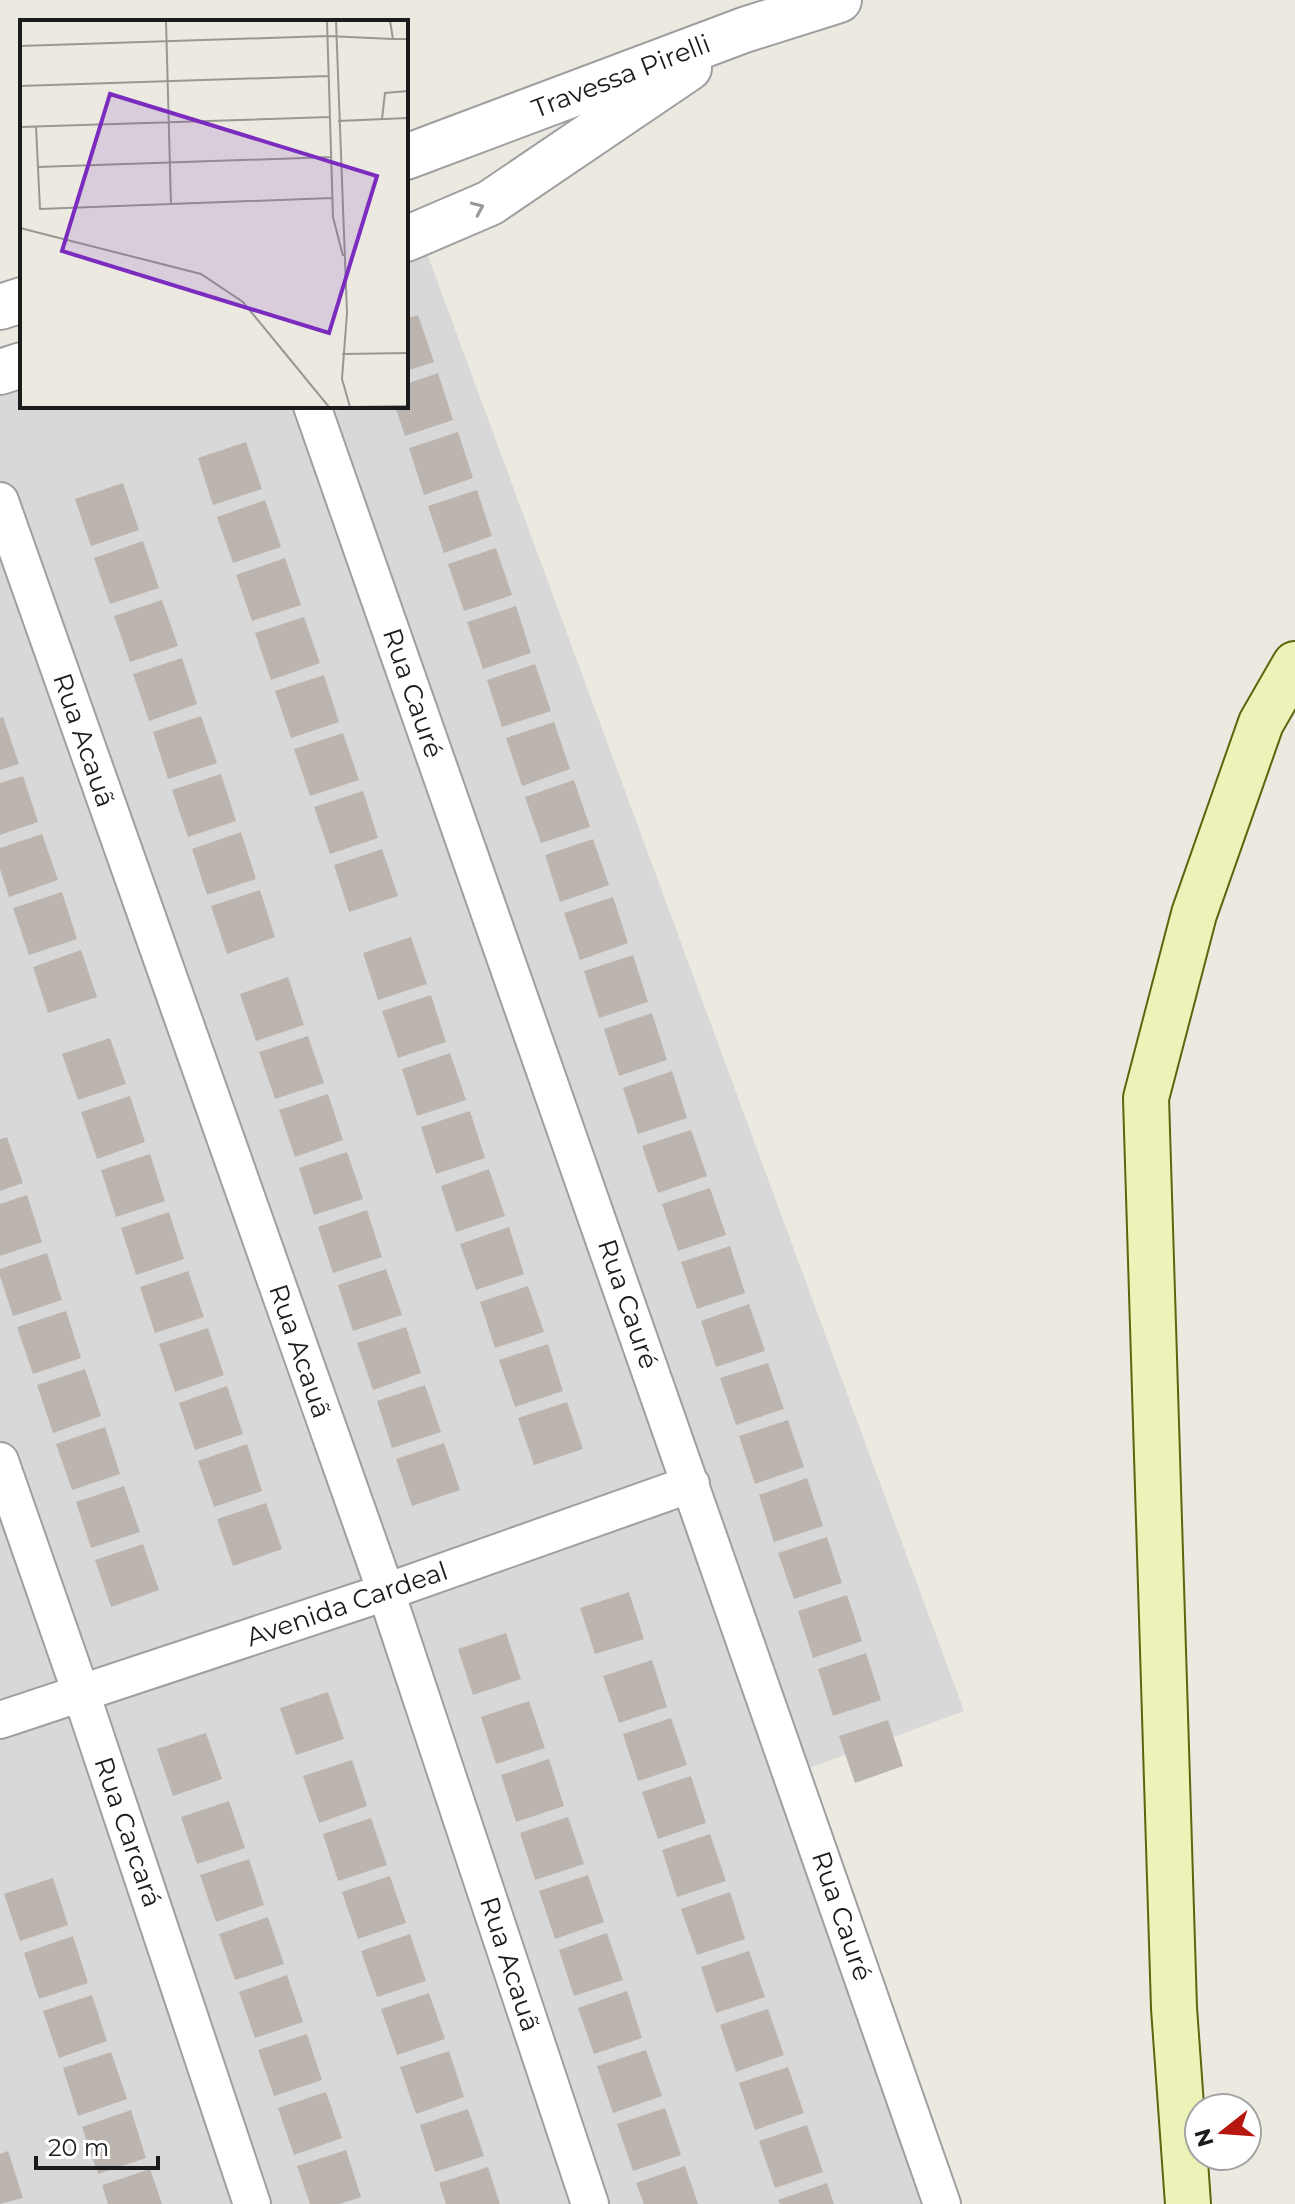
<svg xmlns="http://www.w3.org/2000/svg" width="1295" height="2204" viewBox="0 0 1295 2204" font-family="Montserrat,sans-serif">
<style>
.residential{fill:#d9d8d8}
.building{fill:#bcb5af}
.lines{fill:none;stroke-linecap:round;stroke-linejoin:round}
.minor-casing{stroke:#9f9f9f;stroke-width:40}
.tertiary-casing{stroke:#9f9f9f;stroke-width:48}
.secondary-casing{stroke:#59670d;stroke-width:48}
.minor{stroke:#fff;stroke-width:36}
.tertiary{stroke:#fff;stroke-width:44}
.secondary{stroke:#edf3b8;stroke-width:44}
.oneway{stroke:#989898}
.labels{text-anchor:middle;stroke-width:6;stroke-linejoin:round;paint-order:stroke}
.street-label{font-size:26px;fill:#1b1b1b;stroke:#fff}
.inset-road{fill:none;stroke:#989792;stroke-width:2}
.view{fill:#7b2cbf;fill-opacity:0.15;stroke:#7b2cbf;stroke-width:4}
.inset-edge{fill:none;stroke:#1b1b1b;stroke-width:4}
</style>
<rect width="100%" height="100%" fill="#ece9e1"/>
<path class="residential" d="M 414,218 L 964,1711 L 801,1771 L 955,2204 L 0,2204 L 0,360 L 22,352 L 22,406 L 406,406 L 406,221 Z"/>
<path class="building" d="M 418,315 L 434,362 L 406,371 L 406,319 Z
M 438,373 L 453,420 L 405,436 L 395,406 L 406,406 L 406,384 Z
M 458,432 L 473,478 L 424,495 L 409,448 Z
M 246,442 L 262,489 L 213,505 L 198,458 Z
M 123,483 L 139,530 L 91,546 L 75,499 Z
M 477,490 L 492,536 L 444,553 L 428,506 Z
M 265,500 L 281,547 L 233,563 L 217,517 Z
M 143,541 L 159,588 L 110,604 L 94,558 Z
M 496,548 L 512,595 L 464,611 L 448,564 Z
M 285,558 L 301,605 L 252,621 L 236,575 Z
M 162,600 L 178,646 L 130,662 L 114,616 Z
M 516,606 L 531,653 L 483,669 L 467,622 Z
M 304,617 L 320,663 L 271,680 L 255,633 Z
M 182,658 L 197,704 L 149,721 L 133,674 Z
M 535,664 L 551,711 L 502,727 L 487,680 Z
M 324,675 L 339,722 L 291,738 L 275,691 Z
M 201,716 L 217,763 L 168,779 L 153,732 Z
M 3,717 L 19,764 L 0,770 L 0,718 Z
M 554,722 L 570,769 L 522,786 L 506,738 Z
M 343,733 L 359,780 L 310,796 L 294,749 Z
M 221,774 L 236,821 L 188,837 L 172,790 Z
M 23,776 L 38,822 L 0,835 L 0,783 Z
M 574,780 L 590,827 L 541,843 L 525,797 Z
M 363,791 L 378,838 L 330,854 L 314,807 Z
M 241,832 L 256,879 L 207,895 L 192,849 Z
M 42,834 L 58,880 L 9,897 L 0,869 L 0,848 Z
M 593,839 L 609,885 L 560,902 L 545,855 Z
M 382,849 L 398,896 L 349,912 L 334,865 Z
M 260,890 L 275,937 L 227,954 L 211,906 Z
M 62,892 L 77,939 L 29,955 L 13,908 Z
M 613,897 L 628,943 L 580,960 L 564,913 Z
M 411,937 L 427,984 L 378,1000 L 363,953 Z
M 81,950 L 97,997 L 48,1013 L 33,967 Z
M 633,955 L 648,1002 L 599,1018 L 584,971 Z
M 288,977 L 304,1025 L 256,1041 L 240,994 Z
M 431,995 L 446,1042 L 398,1058 L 382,1011 Z
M 652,1013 L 667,1060 L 619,1076 L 604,1029 Z
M 308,1036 L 324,1083 L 275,1099 L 259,1052 Z
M 110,1038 L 126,1084 L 78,1100 L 62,1054 Z
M 450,1053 L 466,1100 L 417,1116 L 402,1069 Z
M 672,1071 L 687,1118 L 638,1134 L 623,1088 Z
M 328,1094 L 343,1140 L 295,1157 L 279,1110 Z
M 130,1096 L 145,1142 L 97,1159 L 81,1112 Z
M 470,1111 L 485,1158 L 436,1174 L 421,1127 Z
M 691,1130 L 707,1176 L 658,1193 L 642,1146 Z
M 7,1137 L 23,1183 L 0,1191 L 0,1139 Z
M 347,1152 L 363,1199 L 314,1215 L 299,1168 Z
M 150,1154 L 165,1201 L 116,1217 L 101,1170 Z
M 489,1169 L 505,1216 L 456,1232 L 441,1186 Z
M 710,1188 L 726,1235 L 678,1251 L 662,1204 Z
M 27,1195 L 42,1242 L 0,1256 L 0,1204 Z
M 367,1210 L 382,1257 L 333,1273 L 318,1227 Z
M 169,1212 L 184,1259 L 136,1275 L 121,1228 Z
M 509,1227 L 524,1274 L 476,1290 L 460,1244 Z
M 730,1246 L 745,1293 L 697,1309 L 681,1262 Z
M 47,1253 L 62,1300 L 13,1316 L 0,1276 L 0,1269 Z
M 386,1269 L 402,1315 L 353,1331 L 338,1285 Z
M 188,1271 L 204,1317 L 155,1333 L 140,1287 Z
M 528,1286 L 544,1332 L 495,1348 L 480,1302 Z
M 749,1304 L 765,1351 L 716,1367 L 701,1321 Z
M 66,1311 L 81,1358 L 33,1374 L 17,1327 Z
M 406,1327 L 421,1373 L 373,1390 L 357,1343 Z
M 208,1328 L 224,1375 L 175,1392 L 159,1344 Z
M 548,1344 L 563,1391 L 515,1407 L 499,1360 Z
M 768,1363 L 784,1409 L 736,1425 L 720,1378 Z
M 85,1369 L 101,1416 L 53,1433 L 37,1385 Z
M 425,1385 L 441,1432 L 392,1448 L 377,1401 Z
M 227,1386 L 243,1434 L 195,1450 L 179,1403 Z
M 567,1402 L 583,1449 L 534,1465 L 518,1418 Z
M 788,1420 L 804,1467 L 755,1484 L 739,1436 Z
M 105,1427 L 120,1474 L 72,1490 L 56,1444 Z
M 444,1443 L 460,1490 L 412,1506 L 396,1459 Z
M 247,1444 L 262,1491 L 214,1507 L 198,1461 Z
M 807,1478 L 823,1526 L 774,1542 L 759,1495 Z
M 124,1486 L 140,1532 L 91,1548 L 76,1502 Z
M 266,1503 L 282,1549 L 233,1566 L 217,1519 Z
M 827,1537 L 842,1583 L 794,1599 L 778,1553 Z
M 143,1544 L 159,1590 L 111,1607 L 95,1560 Z
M 629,1592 L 644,1639 L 595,1654 L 580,1608 Z
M 847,1595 L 862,1641 L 813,1658 L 798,1611 Z
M 506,1633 L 521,1679 L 473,1695 L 458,1649 Z
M 866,1653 L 881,1700 L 833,1716 L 818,1669 Z
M 652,1660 L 667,1707 L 619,1723 L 603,1676 Z
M 328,1692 L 344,1739 L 296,1755 L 280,1708 Z
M 529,1701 L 545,1748 L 496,1764 L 481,1717 Z
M 671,1718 L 687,1765 L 638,1781 L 623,1734 Z
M 888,1720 L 903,1766 L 855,1783 L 839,1736 Z
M 206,1733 L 222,1779 L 173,1796 L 157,1749 Z
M 549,1759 L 564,1806 L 516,1822 L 501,1775 Z
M 352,1760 L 367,1806 L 319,1823 L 303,1776 Z
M 691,1776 L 706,1823 L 658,1839 L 642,1792 Z
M 229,1801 L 245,1848 L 197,1864 L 181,1817 Z
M 568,1817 L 584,1864 L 535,1880 L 520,1833 Z
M 371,1818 L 387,1865 L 338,1881 L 323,1834 Z
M 710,1834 L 726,1881 L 677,1897 L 662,1850 Z
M 249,1859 L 264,1905 L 216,1922 L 200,1875 Z
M 588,1875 L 604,1922 L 555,1939 L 539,1891 Z
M 390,1876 L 406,1923 L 358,1939 L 342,1892 Z
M 53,1878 L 68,1925 L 20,1941 L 4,1894 Z
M 730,1892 L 745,1939 L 697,1955 L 681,1909 Z
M 268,1917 L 284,1964 L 235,1980 L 219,1934 Z
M 607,1933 L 623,1980 L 574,1996 L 559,1950 Z
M 410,1934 L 426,1981 L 377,1997 L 361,1951 Z
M 73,1936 L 88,1983 L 39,1999 L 24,1953 Z
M 749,1951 L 765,1997 L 716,2013 L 701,1967 Z
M 287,1975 L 303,2022 L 255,2038 L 239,1992 Z
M 627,1991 L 642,2038 L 594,2054 L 578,2008 Z
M 429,1993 L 445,2039 L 397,2055 L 381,2009 Z
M 92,1995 L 107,2041 L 59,2058 L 43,2011 Z
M 768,2009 L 784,2055 L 736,2072 L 720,2025 Z
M 307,2034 L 322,2080 L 274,2096 L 258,2050 Z
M 646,2050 L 662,2096 L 613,2113 L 597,2066 Z
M 449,2051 L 464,2097 L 416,2114 L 400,2067 Z
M 111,2052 L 127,2099 L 78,2116 L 63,2068 Z
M 788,2067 L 804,2113 L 755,2130 L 739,2083 Z
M 326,2092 L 342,2138 L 294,2155 L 278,2108 Z
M 665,2108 L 681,2155 L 633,2171 L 617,2124 Z
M 468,2109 L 484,2156 L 435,2172 L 420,2125 Z
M 131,2110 L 146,2158 L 98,2174 L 82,2127 Z
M 807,2125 L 823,2172 L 775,2188 L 759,2141 Z
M 346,2150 L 361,2197 L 340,2204 L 310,2204 L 297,2166 Z
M 8,2151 L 23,2198 L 0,2204 L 0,2154 Z
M 685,2166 L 698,2204 L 644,2204 L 636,2183 Z
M 488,2167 L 500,2204 L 446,2204 L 439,2183 Z
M 150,2169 L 162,2204 L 108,2204 L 102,2185 Z
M 827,2183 L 834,2204 L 780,2204 L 778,2200 Z"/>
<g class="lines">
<defs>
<path id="minor" d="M 312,406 L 942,2204
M 0,501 L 386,1592 L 590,2204
M 0,1461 L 81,1693 L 252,2204
M 0,1720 L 386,1592 L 691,1484"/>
<path id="tertiary" d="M 406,157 L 744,30 L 839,0
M 406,239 L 490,203 L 689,68
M 0,307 L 22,300
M 0,372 L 22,365"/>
<path id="secondary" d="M 1188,2204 L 1174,2008 L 1146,1098 L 1194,914 L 1261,723 L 1295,664"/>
</defs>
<use href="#minor" class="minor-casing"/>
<use href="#tertiary" class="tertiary-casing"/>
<use href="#secondary" class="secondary-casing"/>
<use href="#minor" class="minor"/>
<use href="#tertiary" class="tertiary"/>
<use href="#secondary" class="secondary"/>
</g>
<defs><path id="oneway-chevron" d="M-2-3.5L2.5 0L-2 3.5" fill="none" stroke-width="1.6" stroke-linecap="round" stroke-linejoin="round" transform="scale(2)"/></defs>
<use class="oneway" href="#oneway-chevron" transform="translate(478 208) rotate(-24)"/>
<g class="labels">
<g class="street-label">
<text transform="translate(621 76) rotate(-21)" y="9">Travessa Pirelli</text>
<text transform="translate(413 693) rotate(71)" y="9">Rua Cauré</text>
<text transform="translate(84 740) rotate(71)" y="9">Rua Acauã</text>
<text transform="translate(628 1304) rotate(71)" y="9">Rua Cauré</text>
<text transform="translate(300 1351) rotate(71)" y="9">Rua Acauã</text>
<text transform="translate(347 1604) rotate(-19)" y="9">Avenida Cardeal</text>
<text transform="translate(128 1832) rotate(71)" y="9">Rua Carcará</text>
<text transform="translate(842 1916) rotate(71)" y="9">Rua Cauré</text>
<text transform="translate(510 1964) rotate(72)" y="9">Rua Acauã</text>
</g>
</g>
<g transform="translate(20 20)">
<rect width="388" height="388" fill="#ece9e1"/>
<path class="inset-road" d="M 146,1 L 151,185M 307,1 L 313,197 L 323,236M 316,1 L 327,293 L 322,359 L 330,387M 370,1 L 373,19 L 388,19M 0,26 L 307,16 L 373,19M 0,66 L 309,56M 362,99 L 365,73 L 388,71M 318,101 L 388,98M 0,107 L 310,97M 16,107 L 20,189 L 312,178M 18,147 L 312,137M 0,208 L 181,254 L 223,282 L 309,387M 322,334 L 388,333M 328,387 L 388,386"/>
<path class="view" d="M 90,74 L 357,156 L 309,313 L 42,231 Z"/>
<rect width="388" height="388" class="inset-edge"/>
</g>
<g transform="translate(1223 2132) rotate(253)"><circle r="38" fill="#ffffff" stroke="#a4a4a4" stroke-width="2"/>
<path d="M0-6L14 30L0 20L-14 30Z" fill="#b61810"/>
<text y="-12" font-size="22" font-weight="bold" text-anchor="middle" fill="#1b1b1b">N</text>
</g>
<path d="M36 2156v12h122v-12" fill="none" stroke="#1b1b1b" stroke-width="4"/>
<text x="48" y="2156" font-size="24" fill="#1b1b1b" stroke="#ffffff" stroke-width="6" paint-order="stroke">20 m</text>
</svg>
